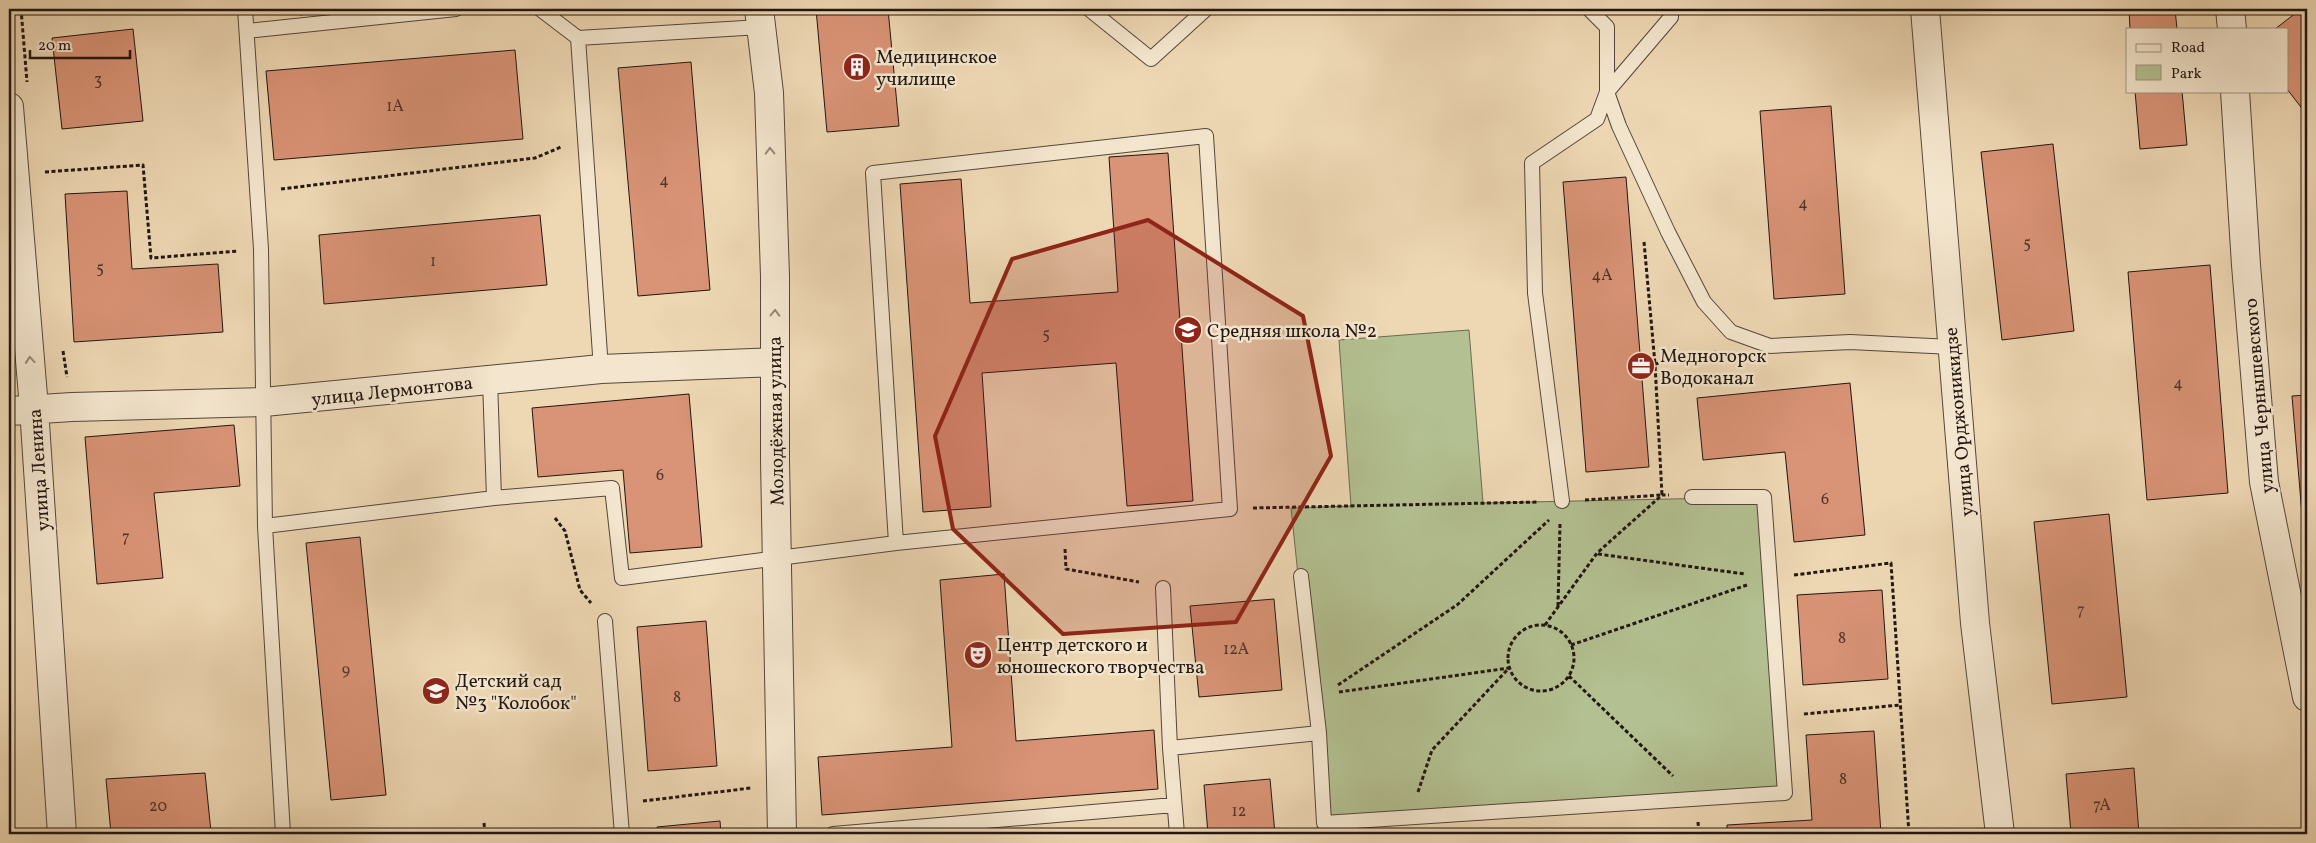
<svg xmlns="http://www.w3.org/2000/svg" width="2316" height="843" viewBox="0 0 2316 843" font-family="Vollkorn,serif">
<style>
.green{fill:#b3c091;stroke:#6a6b51}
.building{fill:#d99376;stroke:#211611}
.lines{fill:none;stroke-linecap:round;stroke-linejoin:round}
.lane-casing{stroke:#54463a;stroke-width:16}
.street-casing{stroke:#54463a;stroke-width:30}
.path{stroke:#211611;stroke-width:3;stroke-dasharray:4 2.5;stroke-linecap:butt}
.lane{stroke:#f4e6ce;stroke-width:14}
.street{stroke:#f4e6ce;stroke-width:28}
.oneway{stroke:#958879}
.marked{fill:#8f2418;fill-opacity:0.2;stroke:#8f2418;stroke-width:4;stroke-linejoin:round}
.labels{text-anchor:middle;stroke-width:5;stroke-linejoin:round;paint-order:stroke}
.number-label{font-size:16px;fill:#4f352a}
.poi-label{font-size:19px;fill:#211611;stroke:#f4e6ce;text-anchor:start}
.street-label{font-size:19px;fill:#211611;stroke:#f4e6ce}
</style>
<rect width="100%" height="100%" fill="#eed8b4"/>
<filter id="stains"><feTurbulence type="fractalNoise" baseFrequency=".004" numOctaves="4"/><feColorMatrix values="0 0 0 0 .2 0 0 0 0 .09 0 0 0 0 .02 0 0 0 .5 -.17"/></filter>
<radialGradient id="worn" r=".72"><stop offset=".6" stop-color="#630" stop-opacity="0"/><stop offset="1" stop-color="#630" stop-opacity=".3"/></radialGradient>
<path class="green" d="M 1469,330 L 1483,503 L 1764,497 L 1785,793 L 1324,823 L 1291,508 L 1351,506 L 1339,340 Z"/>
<path class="building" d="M 299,9 L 347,9 L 300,15 Z
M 816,9 L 888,9 L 899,126 L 827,132 Z
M 2129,9 L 2175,9 L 2177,29 L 2130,29 Z
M 2301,9 L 2307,9 L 2307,115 L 2287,89 L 2287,29 L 2275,29 Z
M 133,29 L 143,121 L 62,129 L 52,38 Z
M 515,50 L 523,139 L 274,160 L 266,71 Z
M 691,62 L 710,290 L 638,296 L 618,68 Z
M 2135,91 L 2182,91 L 2187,145 L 2140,149 Z
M 1831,106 L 1845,294 L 1774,299 L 1760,111 Z
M 2053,144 L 2074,331 L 2002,340 L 1981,152 Z
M 1168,153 L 1193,501 L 1127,506 L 1116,363 L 982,373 L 991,507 L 923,512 L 900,184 L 961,179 L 970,303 L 1118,292 L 1109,157 Z
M 1626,177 L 1649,467 L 1586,472 L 1563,182 Z
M 127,191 L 132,269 L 218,264 L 223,332 L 74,342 L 65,194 Z
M 540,215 L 547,285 L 324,304 L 319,235 Z
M 2210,265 L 2228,493 L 2147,500 L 2128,272 Z
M 1850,383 L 1865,535 L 1794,542 L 1785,452 L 1703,460 L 1697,398 Z
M 689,394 L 702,547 L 630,553 L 623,470 L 538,477 L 532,408 Z
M 2307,395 L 2307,574 L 2292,396 Z
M 234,425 L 240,486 L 154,493 L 163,578 L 97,584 L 85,437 Z
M 2109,514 L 2127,697 L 2052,704 L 2034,522 Z
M 360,537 L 386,795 L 331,800 L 306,543 Z
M 1004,574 L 1016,741 L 1154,730 L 1158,789 L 822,815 L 818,757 L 952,747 L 940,580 Z
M 1882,590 L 1888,679 L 1803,685 L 1797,595 Z
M 1274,599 L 1282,690 L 1199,697 L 1190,606 Z
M 706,621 L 717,766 L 648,771 L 637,627 Z
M 1874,731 L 1881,834 L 1727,834 L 1727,825 L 1812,820 L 1806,735 Z
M 2134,768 L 2139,834 L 2071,834 L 2066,774 Z
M 205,773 L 211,832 L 188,834 L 111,834 L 106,779 Z
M 1270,779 L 1275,834 L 1208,834 L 1204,785 Z
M 720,821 L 721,834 L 658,834 L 657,827 Z"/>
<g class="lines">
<defs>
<path id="lane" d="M 245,9 L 261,249 L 265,526 L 283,834
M 540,9 L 578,38
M 1089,9 L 1151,59 L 1206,9
M 1589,9 L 1607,27 L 1607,92 L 1619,126 L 1668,232 L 1704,302 L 1731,332 L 1770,346 L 1850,342 L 1952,347
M 247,31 L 456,9
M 601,369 L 578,38 L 761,27
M 494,498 L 612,488 L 622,578 L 896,543 L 873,173 L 1206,136 L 1230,509 L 896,543
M 1562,501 L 1535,293 L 1532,163 L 1597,119 L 1607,92 L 1671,17 L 1671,9
M 265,526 L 494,498 L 490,380
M 1163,588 L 1170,748 L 1177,834
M 605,621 L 622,834
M 1319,733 L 1324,823 L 1785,793 L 1764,497 L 1692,497
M 1170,748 L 1319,733 L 1301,576
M 833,834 L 1174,805"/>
<path id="street" d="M 759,9 L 769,93 L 775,276 L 775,460 L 782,834
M 1925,9 L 1975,623 L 2000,834
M 2230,9 L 2232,29
M 2235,91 L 2246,265 L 2264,482 L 2307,697
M 9,107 L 34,408 L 62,834
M 9,411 L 72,407 L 264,402 L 601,369 L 774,362"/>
</defs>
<use href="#lane" class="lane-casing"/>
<use href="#street" class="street-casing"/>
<path class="path" d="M 21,9 L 27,82
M 45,172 L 143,165 L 151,258 L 238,251
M 281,189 L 535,158 L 561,147
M 1644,242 L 1655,364
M 63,351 L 67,377
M 1585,500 L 1662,495 L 1655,364 L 1716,352
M 1253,508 L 1539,502
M 555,518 L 565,531 L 580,590 L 591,603
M 1065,549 L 1066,569 L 1139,582
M 1598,554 L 1745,574
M 1794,575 L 1891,563 L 1909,834
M 1558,606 L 1560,524
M 1545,625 L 1597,553 L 1662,495 L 1669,495
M1508 658a33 33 0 1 1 66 0a33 33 0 1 1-66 0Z
M 1571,645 L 1747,585
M 1569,676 L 1673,776
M 1338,685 L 1457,605 L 1549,520
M 1339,692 L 1509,668
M 1804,714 L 1900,705
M 1418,792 L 1432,750 L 1509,668
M 643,801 L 751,788
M 1698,822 L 1699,834
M 484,823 L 485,834"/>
<use href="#lane" class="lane"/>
<use href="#street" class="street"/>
</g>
<defs><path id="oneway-chevron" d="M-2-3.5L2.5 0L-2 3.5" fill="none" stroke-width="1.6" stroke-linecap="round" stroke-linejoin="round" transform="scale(1.25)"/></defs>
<g class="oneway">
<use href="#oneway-chevron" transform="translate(770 151) rotate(-91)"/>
<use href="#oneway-chevron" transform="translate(775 313) rotate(-89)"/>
<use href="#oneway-chevron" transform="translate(30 360) rotate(-95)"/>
</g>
<path class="marked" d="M 1148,220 L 1303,316 L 1331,456 L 1236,622 L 1063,634 L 953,529 L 935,436 L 1012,259 Z"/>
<defs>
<symbol id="building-disc" viewBox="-11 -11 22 22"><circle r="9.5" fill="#8f2418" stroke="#f4e6ce"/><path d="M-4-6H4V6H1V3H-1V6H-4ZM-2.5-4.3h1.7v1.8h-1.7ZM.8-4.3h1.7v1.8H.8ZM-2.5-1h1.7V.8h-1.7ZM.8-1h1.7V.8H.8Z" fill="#fff"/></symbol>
<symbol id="school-disc" viewBox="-11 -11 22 22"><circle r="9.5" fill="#8f2418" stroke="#f4e6ce"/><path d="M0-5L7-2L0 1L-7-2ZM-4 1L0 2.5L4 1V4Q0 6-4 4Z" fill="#fff"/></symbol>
<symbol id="office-disc" viewBox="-11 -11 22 22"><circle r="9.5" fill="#8f2418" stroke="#f4e6ce"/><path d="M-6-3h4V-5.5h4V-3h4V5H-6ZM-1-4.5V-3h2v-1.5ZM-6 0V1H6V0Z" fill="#fff"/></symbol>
<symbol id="theatre-disc" viewBox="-11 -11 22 22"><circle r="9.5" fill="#8f2418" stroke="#f4e6ce"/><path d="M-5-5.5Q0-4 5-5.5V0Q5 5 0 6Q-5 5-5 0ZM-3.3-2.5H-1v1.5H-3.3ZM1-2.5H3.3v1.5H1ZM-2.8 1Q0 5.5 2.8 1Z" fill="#fff"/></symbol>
</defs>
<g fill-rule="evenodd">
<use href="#building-disc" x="841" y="51" width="32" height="32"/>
<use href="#school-disc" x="1172" y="314" width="32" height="32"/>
<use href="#office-disc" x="1625" y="350" width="32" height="32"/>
<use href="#theatre-disc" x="962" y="639" width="32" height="32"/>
<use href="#school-disc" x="420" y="675" width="32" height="32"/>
</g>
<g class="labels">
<g class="number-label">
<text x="98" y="85">3</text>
<text x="395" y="111">1А</text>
<text x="664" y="185">4</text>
<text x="1803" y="208">4</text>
<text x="2027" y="248">5</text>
<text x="433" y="266">1</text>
<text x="100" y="273">5</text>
<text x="1602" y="280">4А</text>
<text x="1046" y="339">5</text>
<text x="2178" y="388">4</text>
<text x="660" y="480">6</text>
<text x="1825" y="504">6</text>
<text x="126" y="542">7</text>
<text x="2081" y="615">7</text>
<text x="1842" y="643">8</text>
<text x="1236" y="654">12А</text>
<text x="346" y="675">9</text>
<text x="677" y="702">8</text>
<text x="1843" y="784">8</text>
<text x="2102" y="810">7А</text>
<text x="158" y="811">20</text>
<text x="1239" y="816">12</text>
</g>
<g class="poi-label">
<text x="876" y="63">Медицинское<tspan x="876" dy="22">училище</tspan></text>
<text x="1207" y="337">Средняя школа №2</text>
<text x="1660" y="362">Медногорск<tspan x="1660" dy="22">Водоканал</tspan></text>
<text x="997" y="651">Центр детского и<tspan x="997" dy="22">юношеского творчества</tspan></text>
<text x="455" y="687">Детский сад<tspan x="455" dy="22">№3 "Колобок"</tspan></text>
</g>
<g class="street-label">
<text transform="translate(392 390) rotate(-6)" y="7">улица Лермонтова</text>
<text transform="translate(2258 396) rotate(-95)" y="7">улица Чернышевского</text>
<text transform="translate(775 421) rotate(-91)" y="7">Молодёжная улица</text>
<text transform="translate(1958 422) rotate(-95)" y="7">улица Орджоникидзе</text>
<text transform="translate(38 470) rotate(-94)" y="7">улица Ленина</text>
</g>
</g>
<rect width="2316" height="843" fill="none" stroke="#eed8b4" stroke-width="30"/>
<rect x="10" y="10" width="2296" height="823" fill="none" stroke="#211611" stroke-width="2.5"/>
<rect x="15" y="15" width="2286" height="813" fill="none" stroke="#211611"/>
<rect x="2126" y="28" width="162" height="65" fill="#f4e6ce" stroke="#a09382"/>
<rect x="2136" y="44" width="25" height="8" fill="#f4e6ce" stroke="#a09382"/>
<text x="2171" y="52" font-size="15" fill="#211611">Road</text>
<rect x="2136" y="65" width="25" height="15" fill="#b3c091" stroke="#a09382"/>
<text x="2171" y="78" font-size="15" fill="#211611">Park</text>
<path d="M30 50v8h100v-8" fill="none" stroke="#211611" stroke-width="2.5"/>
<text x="38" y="50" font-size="15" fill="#211611" stroke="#f4e6ce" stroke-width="4" paint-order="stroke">20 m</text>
<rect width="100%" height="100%" filter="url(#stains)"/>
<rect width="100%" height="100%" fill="url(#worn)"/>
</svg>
